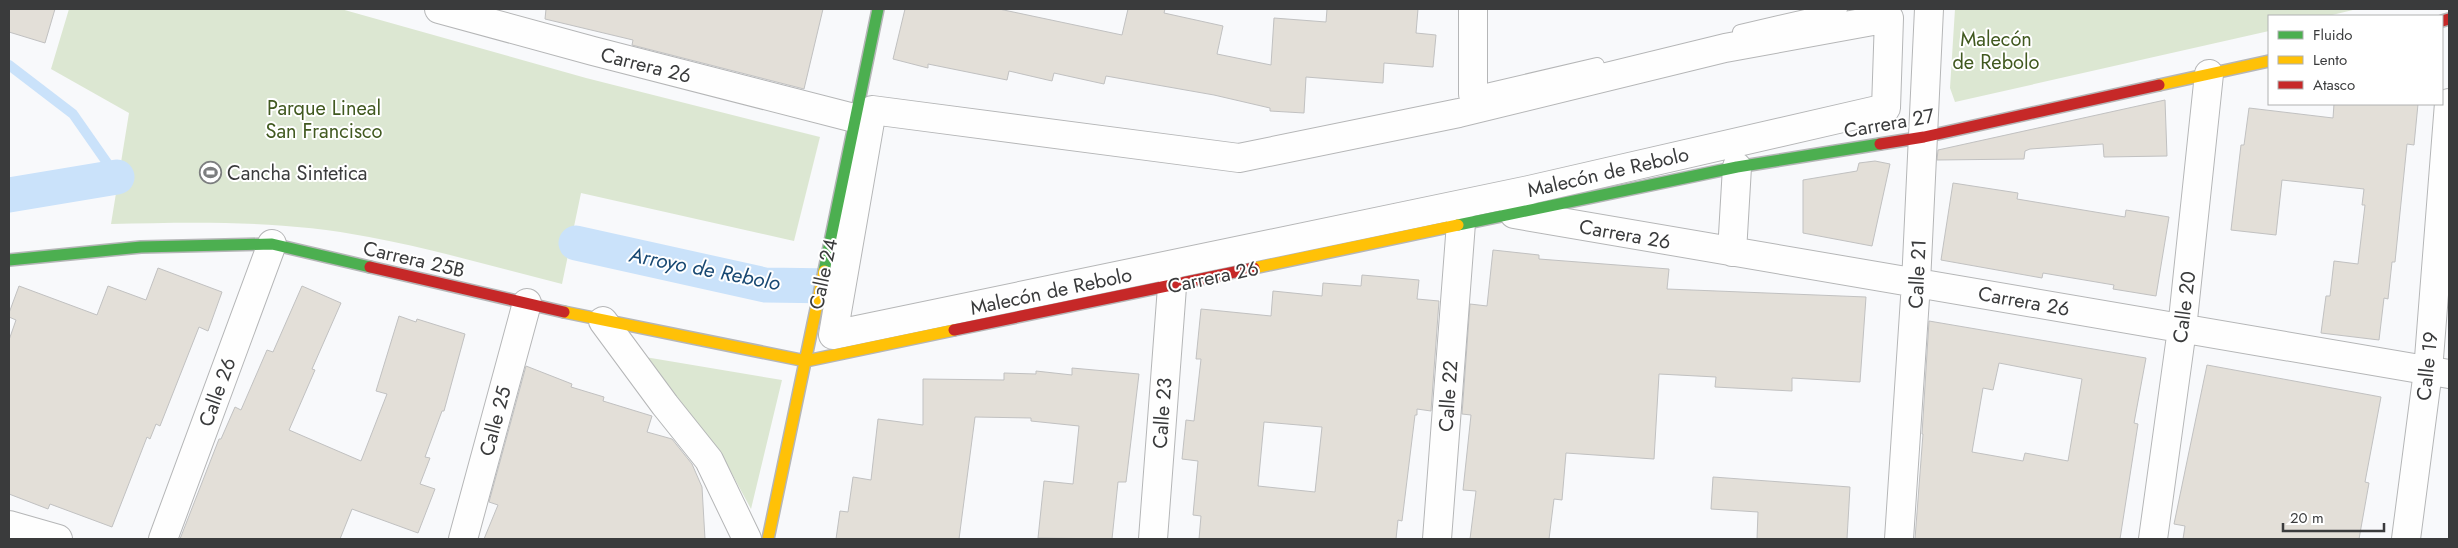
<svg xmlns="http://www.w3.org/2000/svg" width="2458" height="548" viewBox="0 0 2458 548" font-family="Jost,sans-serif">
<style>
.green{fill:#dce7d2}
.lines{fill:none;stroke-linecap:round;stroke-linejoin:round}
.stream{stroke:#cae2fa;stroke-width:10}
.canal{stroke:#cae2fa;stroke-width:35}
.building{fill:#e3dfd8;stroke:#c1c1c1;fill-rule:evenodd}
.lane-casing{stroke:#b5b6b7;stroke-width:16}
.street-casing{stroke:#b5b6b7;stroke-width:30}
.fast-casing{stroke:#b5b6b7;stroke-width:14}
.slow-casing{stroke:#b5b6b7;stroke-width:14}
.jam-casing{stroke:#b5b6b7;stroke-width:14}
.lane{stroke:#fefefe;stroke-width:14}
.street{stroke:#fefefe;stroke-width:28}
.fast{stroke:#4caf50;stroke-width:11}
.slow{stroke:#ffc107;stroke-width:11}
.jam{stroke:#c62828;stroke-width:11}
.labels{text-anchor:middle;stroke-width:4;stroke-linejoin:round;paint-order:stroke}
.park-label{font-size:20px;fill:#415920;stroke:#fff}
.street-label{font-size:20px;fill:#3a3b3c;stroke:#fff}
.poi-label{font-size:20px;fill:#3a3b3c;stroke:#fff;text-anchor:start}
.water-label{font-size:21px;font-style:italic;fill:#194973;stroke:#fff}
</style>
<rect width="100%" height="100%" fill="#f8f9fb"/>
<path class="green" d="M 69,9 L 341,9 L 586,78 L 820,137 L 794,241 L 581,193 L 562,284 C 498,268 434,249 369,237 C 284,220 197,222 111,224 L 129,113 L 51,69 Z
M 1955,9 L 2357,9 L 2328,16 L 2269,16 L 2269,31 L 1955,102 L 1950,88 Z
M 639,356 L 782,380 L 751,509 L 719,450 Z"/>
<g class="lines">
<path class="stream" d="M 9,65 L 73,114 L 117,177"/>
<path class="canal" d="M 9,195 L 117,177
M 576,243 L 765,285 L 836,286"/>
</g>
<path class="building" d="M 9,9 L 55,9 L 45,43 L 9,32 Z
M 546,9 L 823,9 L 804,89 L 632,45 L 633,40 L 545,19 Z
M 905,9 L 999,9 L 1122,35 L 1128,9 L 1165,9 L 1164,13 L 1223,26 L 1217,54 L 1271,65 L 1274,18 L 1326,22 L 1327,9 L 1418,9 L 1416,33 L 1436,35 L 1433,67 L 1384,63 L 1383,83 L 1306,77 L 1304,113 L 1270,111 L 1270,108 L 1214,95 L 1106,76 L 1104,84 L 1054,73 L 1052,81 L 1009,71 L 1007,80 L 928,64 L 928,68 L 893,59 Z
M 2165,100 L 2167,156 L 2104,157 L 2103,144 L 2030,149 L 2025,151 L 2024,159 L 1937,160 L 1938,150 Z
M 2334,104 L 2418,104 L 2414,145 L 2407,144 L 2395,262 L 2392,262 L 2388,299 L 2384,298 L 2379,340 L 2321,333 L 2326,296 L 2330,296 L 2334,261 L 2358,264 L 2365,205 L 2362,205 L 2364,189 L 2282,180 L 2276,235 L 2231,230 L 2241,145 L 2244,145 L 2249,108 L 2333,118 Z
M 1875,161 L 1890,164 L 1872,246 L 1803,233 L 1803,180 L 1857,171 L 1859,163 Z
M 1953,183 L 2018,193 L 2017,199 L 2125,217 L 2126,210 L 2169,217 L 2156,296 L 2113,289 L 2114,285 L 2043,273 L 2042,278 L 1941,260 Z
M 1493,250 L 1539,255 L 1539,259 L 1669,269 L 1667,289 L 1866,297 L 1860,382 L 1792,378 L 1792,391 L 1715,387 L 1716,377 L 1659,374 L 1654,459 L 1566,453 L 1562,500 L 1554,499 L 1549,539 L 1470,539 L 1476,491 L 1463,490 L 1471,415 L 1462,414 L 1470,304 L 1487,306 Z
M 158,268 L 222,292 L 208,331 L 199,327 L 160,426 L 156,424 L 150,439 L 147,437 L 112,527 L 50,504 L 48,509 L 9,494 L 9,340 L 16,320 L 9,317 L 9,313 L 19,286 L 97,315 L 108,286 L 146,300 Z
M 1362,275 L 1419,280 L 1417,299 L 1439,301 L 1431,411 L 1417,409 L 1417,415 L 1415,415 L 1402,521 L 1398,520 L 1396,539 L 1199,539 L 1201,516 L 1193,515 L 1198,461 L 1182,459 L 1186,420 L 1194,421 L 1201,359 L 1196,359 L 1201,309 L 1271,316 L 1273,291 L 1322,296 L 1323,283 L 1361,286 ZM 1264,422 L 1322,427 L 1315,492 L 1258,486 Z
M 302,286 L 341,303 L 312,369 L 315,370 L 289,430 L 361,461 L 387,394 L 376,391 L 399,316 L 416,322 L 417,319 L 465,334 L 444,411 L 442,411 L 425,457 L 430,458 L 420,484 L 435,489 L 418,533 L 352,509 L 340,539 L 180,539 L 219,439 L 221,439 L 235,407 L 241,410 L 267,350 L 273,352 Z
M 1929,321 L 2146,358 L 2134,423 L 2138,424 L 2120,539 L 1915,539 L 1923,434 L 1922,434 ZM 1999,363 L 2082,379 L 2068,461 L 2025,453 L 2023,461 L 1972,452 L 1983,388 L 1993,390 Z
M 2207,365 L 2381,397 L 2365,482 L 2369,483 L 2359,539 L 2183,539 L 2185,526 L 2174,524 Z
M 526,366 L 572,384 L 571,387 L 604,397 L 603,401 L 652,416 L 647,432 L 672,439 L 692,464 L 702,487 L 705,539 L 484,539 L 498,505 L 489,502 Z
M 1072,368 L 1139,374 L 1126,482 L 1118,482 L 1112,539 L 1038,538 L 1044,481 L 1073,484 L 1079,426 L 1031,421 L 1031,418 L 975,417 L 959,539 L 836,539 L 840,511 L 848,512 L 853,477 L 871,480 L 878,419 L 923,425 L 923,379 L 1004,380 L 1004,373 L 1036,374 L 1036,371 L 1072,375 Z
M 1713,477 L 1850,487 L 1847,539 L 1757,539 L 1758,512 L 1711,509 Z"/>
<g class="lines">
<defs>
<path id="lane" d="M 1740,32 L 1840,9
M 1473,94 L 1597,65"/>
<path id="street" d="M 439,9 L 593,51 L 854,118
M 1889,18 L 1886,108 L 1529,190 L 833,335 L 872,110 L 1239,158 L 1459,113 L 1725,48 Z
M 1473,94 L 1473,9
M 1514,214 L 2449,374
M 1732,252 L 1737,167
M 603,321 L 665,405 L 709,460 L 747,539
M 9,525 L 58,539
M 163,539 L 272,244
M 463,539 L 527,303
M 1153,539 L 1172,287
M 1437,539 L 1461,223
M 1899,539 L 1916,283 L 1929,9
M 2153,539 L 2182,329 L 2209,74
M 2406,539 L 2428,371 L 2449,103"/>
<path id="fast" d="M 1458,225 L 1737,167 L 1880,144
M 9,260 L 141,247 L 272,244 L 370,267
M 824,271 L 878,9"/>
<path id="slow" d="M 2159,85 L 2269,61
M 1254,268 L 1458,225
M 564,312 L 806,361 L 954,330
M 768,539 L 824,271"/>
<path id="jam" d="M 2442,21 L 2449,19
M 1880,144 L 1924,137 L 2159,85
M 370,267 L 564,312
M 954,330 L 1254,268"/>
</defs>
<use href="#lane" class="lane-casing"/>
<use href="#street" class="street-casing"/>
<use href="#fast" class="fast-casing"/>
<use href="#slow" class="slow-casing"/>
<use href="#jam" class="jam-casing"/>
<use href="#lane" class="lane"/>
<use href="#street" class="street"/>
<use href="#fast" class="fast"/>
<use href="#slow" class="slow"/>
<use href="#jam" class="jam"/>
</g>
<defs>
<symbol id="stadium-ring" viewBox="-11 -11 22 22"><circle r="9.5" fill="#fff" stroke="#7c7e7f" stroke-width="1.5"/><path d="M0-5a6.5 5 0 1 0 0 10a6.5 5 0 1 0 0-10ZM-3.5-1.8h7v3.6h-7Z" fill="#7c7e7f"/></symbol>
</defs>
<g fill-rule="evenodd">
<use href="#stadium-ring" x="198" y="160" width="25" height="25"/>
</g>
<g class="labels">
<g class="park-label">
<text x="1996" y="46">Malecón<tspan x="1996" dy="23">de Rebolo</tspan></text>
<text x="324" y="115">Parque Lineal<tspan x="324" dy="23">San Francisco</tspan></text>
</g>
<g class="street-label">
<text transform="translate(646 65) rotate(14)" y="7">Carrera 26</text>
<text transform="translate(1889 123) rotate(-10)" y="7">Carrera 27</text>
<text transform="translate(1608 172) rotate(-13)" y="7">Malecón de Rebolo</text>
<text transform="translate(1625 234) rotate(10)" y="7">Carrera 26</text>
<text transform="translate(414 259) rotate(13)" y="7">Carrera 25B</text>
<text transform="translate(823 274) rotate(-78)" y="7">Calle 24</text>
<text transform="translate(1917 274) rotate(-87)" y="7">Calle 21</text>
<text transform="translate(1213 277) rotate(-12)" y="7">Carrera 26</text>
<text transform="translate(1051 291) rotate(-12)" y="7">Malecón de Rebolo</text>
<text transform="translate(2024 301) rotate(10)" y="7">Carrera 26</text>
<text transform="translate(2184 307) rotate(-83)" y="7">Calle 20</text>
<text transform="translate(2427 366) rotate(-84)" y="7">Calle 19</text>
<text transform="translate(217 392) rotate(-70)" y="7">Calle 26</text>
<text transform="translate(1448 396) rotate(-86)" y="7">Calle 22</text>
<text transform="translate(1162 413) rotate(-86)" y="7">Calle 23</text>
<text transform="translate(495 421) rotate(-75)" y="7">Calle 25</text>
</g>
<g class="poi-label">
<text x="227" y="180">Cancha Sintetica</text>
</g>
<g class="water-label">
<text transform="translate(705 269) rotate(11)" y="7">Arroyo de Rebolo</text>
</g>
</g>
<rect width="2458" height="548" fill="none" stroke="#3a3b3c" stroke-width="20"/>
<rect x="2268" y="15" width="175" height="90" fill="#ffffff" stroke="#b0b1b1"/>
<rect x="2278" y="31" width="25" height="8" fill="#4caf50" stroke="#b0b1b1"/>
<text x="2313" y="40" font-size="15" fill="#3a3b3c">Fluido</text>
<rect x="2278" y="56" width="25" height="8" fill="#ffc107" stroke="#b0b1b1"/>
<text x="2313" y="65" font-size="15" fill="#3a3b3c">Lento</text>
<rect x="2278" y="81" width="25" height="8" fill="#c62828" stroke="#b0b1b1"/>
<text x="2313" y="90" font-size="15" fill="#3a3b3c">Atasco</text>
<path d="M2283 523v8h101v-8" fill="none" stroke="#3a3b3c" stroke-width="2.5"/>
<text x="2290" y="523" font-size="15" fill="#3a3b3c" stroke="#ffffff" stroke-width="4" paint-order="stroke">20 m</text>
</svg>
